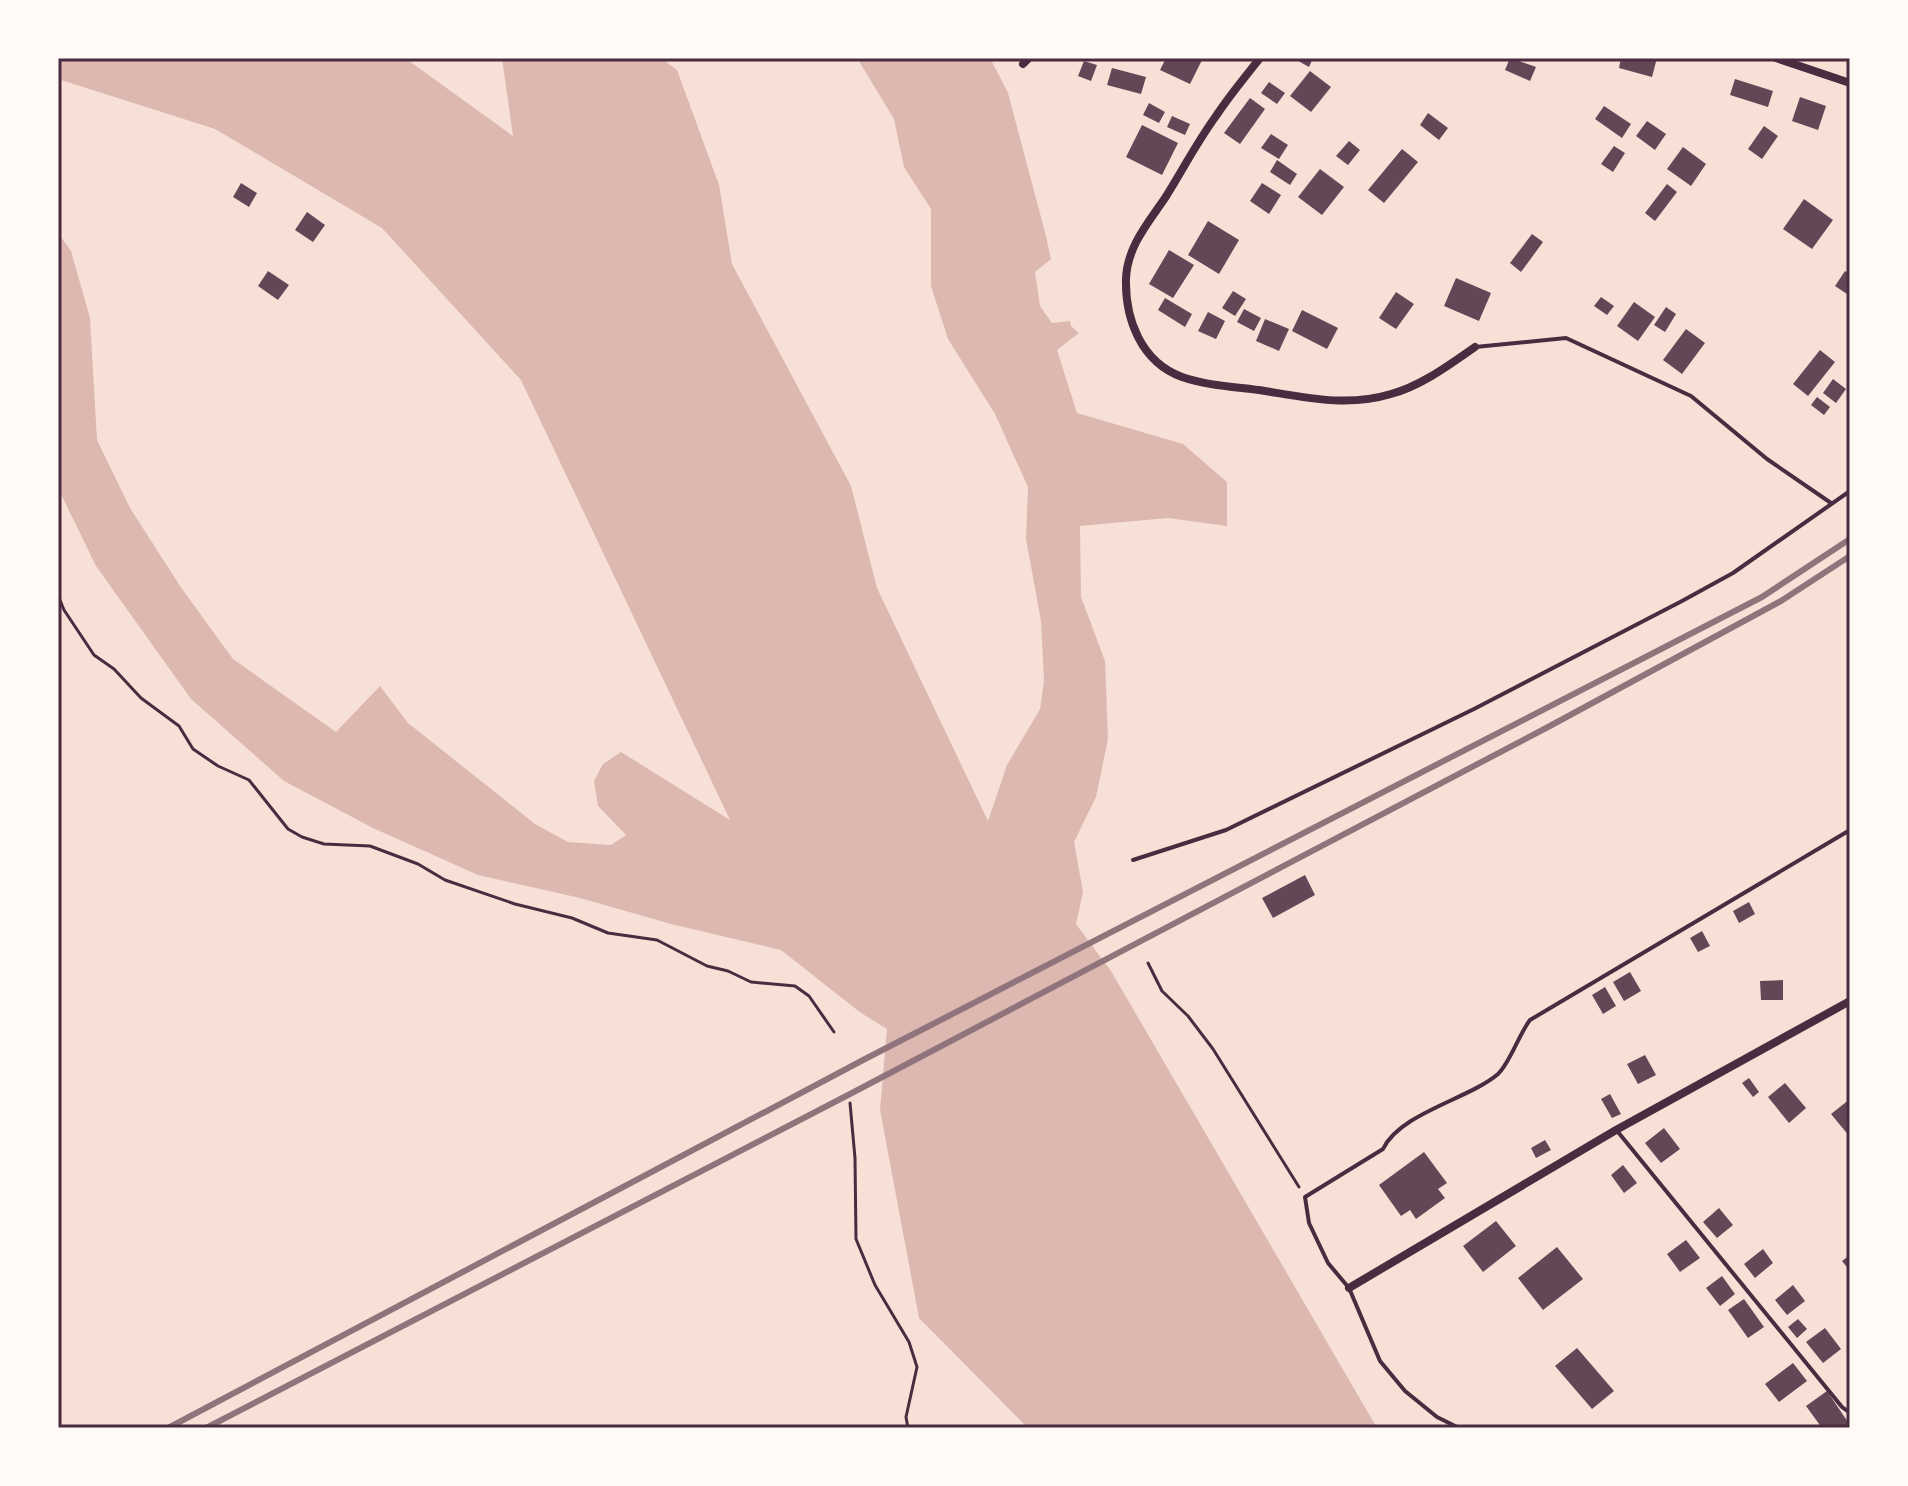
<svg xmlns="http://www.w3.org/2000/svg" width="1908" height="1486" viewBox="0 0 1908 1486" font-family="'Work Sans',sans-serif">
<style>
.water{fill:#dcb8b0}
.building{fill:#644757}
.lines{fill:none;stroke-linecap:round;stroke-linejoin:round}
.path{stroke:#4a2c40;stroke-width:3}
.service{stroke:#4a2c40;stroke-width:4}
.minor{stroke:#4a2c40;stroke-width:8}
.rail{stroke:#8f747c;stroke-width:6}
.neatline{fill:none;stroke:#4a2c40;stroke-width:3}
</style>
<rect width="100%" height="100%" fill="#f7e1d7"/>
<path class="water" d="M 58,58 L 405,58 L 513,136 L 502,58 L 661,58 L 677,70 L 719,185 L 732,264 L 851,486 L 877,588 L 988,821 L 1007,765 L 1040,709 L 1044,681 L 1041,621 L 1026,539 L 1028,487 L 995,414 L 948,339 L 931,286 L 931,209 L 904,167 L 894,119 L 857,58 L 990,58 L 1008,93 L 1046,236 L 1051,259 L 1035,272 L 1040,306 L 1052,323 L 1070,321 L 1071,326 L 1079,333 L 1057,350 L 1077,413 L 1183,444 L 1227,482 L 1227,526 L 1168,518 L 1080,526 L 1081,597 L 1105,661 L 1108,739 L 1096,797 L 1074,842 L 1083,892 L 1076,924 L 1111,971 L 1377,1428 L 1028,1428 L 919,1318 L 880,1110 L 887,1029 L 861,1013 L 781,950 L 671,924 L 580,898 L 478,875 L 373,828 L 284,781 L 191,699 L 96,566 L 58,488 L 58,233 L 71,251 L 90,318 L 97,440 L 130,508 L 182,589 L 233,659 L 336,732 L 380,686 L 408,723 L 535,824 L 568,842 L 611,845 L 626,835 L 598,806 L 594,781 L 603,764 L 621,752 L 730,820 L 521,380 L 382,228 L 215,129 L 58,79 Z"/>
<path class="building" d="M 1166,58 L 1203,58 L 1190,84 L 1160,70 Z
M 1293,58 L 1313,58 L 1309,67 Z
M 1510,58 L 1536,67 L 1530,81 L 1505,70 Z
M 1621,58 L 1657,58 L 1652,77 L 1619,68 Z
M 1084,61 L 1097,65 L 1091,81 L 1078,76 Z
M 1112,68 L 1146,77 L 1141,94 L 1107,85 Z
M 1310,71 L 1331,87 L 1311,112 L 1290,96 Z
M 1735,79 L 1773,91 L 1768,107 L 1730,95 Z
M 1269,82 L 1285,93 L 1277,104 L 1261,93 Z
M 1800,97 L 1826,106 L 1818,130 L 1792,121 Z
M 1250,98 L 1265,109 L 1240,144 L 1224,133 Z
M 1149,103 L 1165,112 L 1159,123 L 1143,115 Z
M 1604,106 L 1631,124 L 1622,138 L 1595,119 Z
M 1428,113 L 1448,128 L 1439,140 L 1420,125 Z
M 1172,116 L 1190,124 L 1185,135 L 1167,127 Z
M 1647,121 L 1666,134 L 1655,150 L 1636,136 Z
M 1142,125 L 1178,143 L 1162,175 L 1126,157 Z
M 1764,126 L 1778,136 L 1762,159 L 1748,149 Z
M 1271,134 L 1288,145 L 1279,159 L 1261,148 Z
M 1349,141 L 1360,150 L 1348,165 L 1336,156 Z
M 1614,146 L 1625,153 L 1613,172 L 1601,164 Z
M 1683,147 L 1706,164 L 1691,186 L 1667,169 Z
M 1402,149 L 1418,162 L 1384,203 L 1368,190 Z
M 1277,160 L 1297,174 L 1290,185 L 1270,172 Z
M 1320,169 L 1344,187 L 1322,215 L 1298,197 Z
M 241,183 L 257,193 L 249,207 L 233,197 Z
M 1262,183 L 1281,195 L 1269,214 L 1250,201 Z
M 1667,184 L 1677,192 L 1655,221 L 1645,213 Z
M 1804,199 L 1833,220 L 1812,249 L 1783,229 Z
M 307,212 L 325,225 L 313,242 L 295,230 Z
M 1208,221 L 1239,240 L 1219,274 L 1188,255 Z
M 1532,234 L 1543,242 L 1521,272 L 1510,263 Z
M 1169,250 L 1194,265 L 1173,298 L 1149,284 Z
M 268,271 L 289,285 L 278,300 L 258,286 Z
M 1845,271 L 1850,274 L 1850,296 L 1835,286 Z
M 1456,278 L 1491,293 L 1479,321 L 1444,306 Z
M 1233,291 L 1246,299 L 1235,316 L 1222,308 Z
M 1396,292 L 1414,304 L 1396,329 L 1379,318 Z
M 1601,297 L 1614,306 L 1607,315 L 1594,306 Z
M 1165,298 L 1192,314 L 1185,327 L 1158,310 Z
M 1634,302 L 1655,317 L 1638,341 L 1617,326 Z
M 1666,307 L 1676,314 L 1665,332 L 1654,325 Z
M 1244,309 L 1261,318 L 1254,331 L 1237,322 Z
M 1302,310 L 1338,328 L 1327,349 L 1292,331 Z
M 1208,312 L 1225,321 L 1216,339 L 1198,331 Z
M 1265,319 L 1289,329 L 1279,351 L 1256,341 Z
M 1686,329 L 1705,343 L 1682,374 L 1663,360 Z
M 1820,350 L 1835,362 L 1808,396 L 1793,384 Z
M 1833,379 L 1846,389 L 1836,403 L 1823,393 Z
M 1817,397 L 1830,407 L 1824,415 L 1811,405 Z
M 1305,875 L 1315,895 L 1273,918 L 1262,898 Z
M 1749,902 L 1755,914 L 1739,923 L 1733,911 Z
M 1702,931 L 1710,946 L 1698,952 L 1690,938 Z
M 1630,972 L 1641,991 L 1624,1001 L 1613,982 Z
M 1783,980 L 1783,1000 L 1761,1000 L 1760,981 Z
M 1605,987 L 1616,1006 L 1603,1014 L 1592,995 Z
M 1645,1055 L 1656,1075 L 1638,1084 L 1627,1064 Z
M 1749,1078 L 1759,1092 L 1753,1097 L 1742,1083 Z
M 1785,1083 L 1806,1108 L 1789,1123 L 1768,1097 Z
M 1610,1094 L 1621,1114 L 1612,1118 L 1601,1099 Z
M 1850,1099 L 1850,1137 L 1831,1114 Z
M 1664,1128 L 1680,1149 L 1661,1163 L 1645,1143 Z
M 1545,1140 L 1551,1150 L 1536,1158 L 1531,1148 Z
M 1424,1152 L 1447,1183 L 1438,1189 L 1445,1198 L 1416,1219 L 1410,1210 L 1401,1216 L 1379,1185 Z
M 1623,1165 L 1637,1183 L 1624,1193 L 1611,1175 Z
M 1719,1208 L 1733,1225 L 1717,1238 L 1703,1222 Z
M 1496,1221 L 1516,1246 L 1483,1272 L 1463,1246 Z
M 1686,1240 L 1700,1258 L 1680,1272 L 1667,1254 Z
M 1557,1247 L 1583,1279 L 1543,1310 L 1518,1278 Z
M 1763,1249 L 1773,1263 L 1755,1278 L 1744,1264 Z
M 1850,1255 L 1850,1271 L 1842,1261 Z
M 1722,1276 L 1735,1294 L 1720,1306 L 1706,1288 Z
M 1793,1285 L 1805,1301 L 1787,1315 L 1775,1300 Z
M 1744,1299 L 1764,1327 L 1748,1338 L 1728,1310 Z
M 1798,1319 L 1807,1329 L 1797,1338 L 1788,1327 Z
M 1825,1328 L 1841,1349 L 1823,1363 L 1806,1342 Z
M 1577,1348 L 1614,1391 L 1592,1409 L 1555,1366 Z
M 1793,1363 L 1807,1381 L 1779,1402 L 1765,1384 Z
M 1827,1391 L 1850,1425 L 1850,1428 L 1822,1428 L 1806,1406 Z"/>
<g class="lines">
<path class="path" d="M 58,595 L 64,610 L 94,655 L 114,669 L 141,698 L 179,726 L 193,749 L 218,766 L 249,780 L 288,829 L 302,837 L 324,844 L 370,846 L 418,864 L 445,880 L 515,904 L 572,918 L 608,933 L 657,940 L 707,966 L 728,971 L 751,982 L 795,986 L 809,996 L 834,1032
M 1148,963 L 1162,991 L 1188,1016 L 1213,1049 L 1299,1187
M 850,1103 L 855,1158 L 856,1239 L 875,1285 L 909,1342 L 917,1367 L 906,1417 L 908,1428"/>
<path class="service" d="M 1475,347 L 1566,338 L 1691,396 L 1767,459 L 1831,503
M 1133,860 L 1226,830 L 1474,709 L 1682,601 L 1733,573 L 1850,491
M 1618,1132 L 1842,1407 L 1850,1413
M 1459,1428 L 1437,1417 L 1405,1391 L 1380,1361 L 1349,1288 L 1328,1263 L 1309,1223 L 1305,1197 L 1383,1149 C 1400,1113 1469,1099 1498,1074 C 1510,1063 1519,1034 1530,1020 L 1850,830"/>
<path class="minor" d="M 1260,58 C 1245,77 1229,96 1216,116 C 1197,142 1182,171 1165,198 C 1148,223 1127,247 1126,279 C 1125,319 1141,362 1182,377 C 1208,386 1238,387 1265,391 C 1308,398 1348,407 1391,394 C 1421,386 1449,365 1475,347
M 1776,58 L 1850,83
M 1023,64 L 1029,58
M 1349,1288 L 1616,1130 L 1850,1001"/>
<path class="rail" d="M 168,1428 L 865,1059 L 1762,597 L 1850,539
M 206,1428 L 850,1094 L 1548,727 L 1781,601 L 1850,556"/>
</g>
<rect width="1908" height="1486" fill="none" stroke="#fffaf5" stroke-width="120"/>
<rect x="60" y="60" width="1788" height="1366" class="neatline"/>
</svg>
